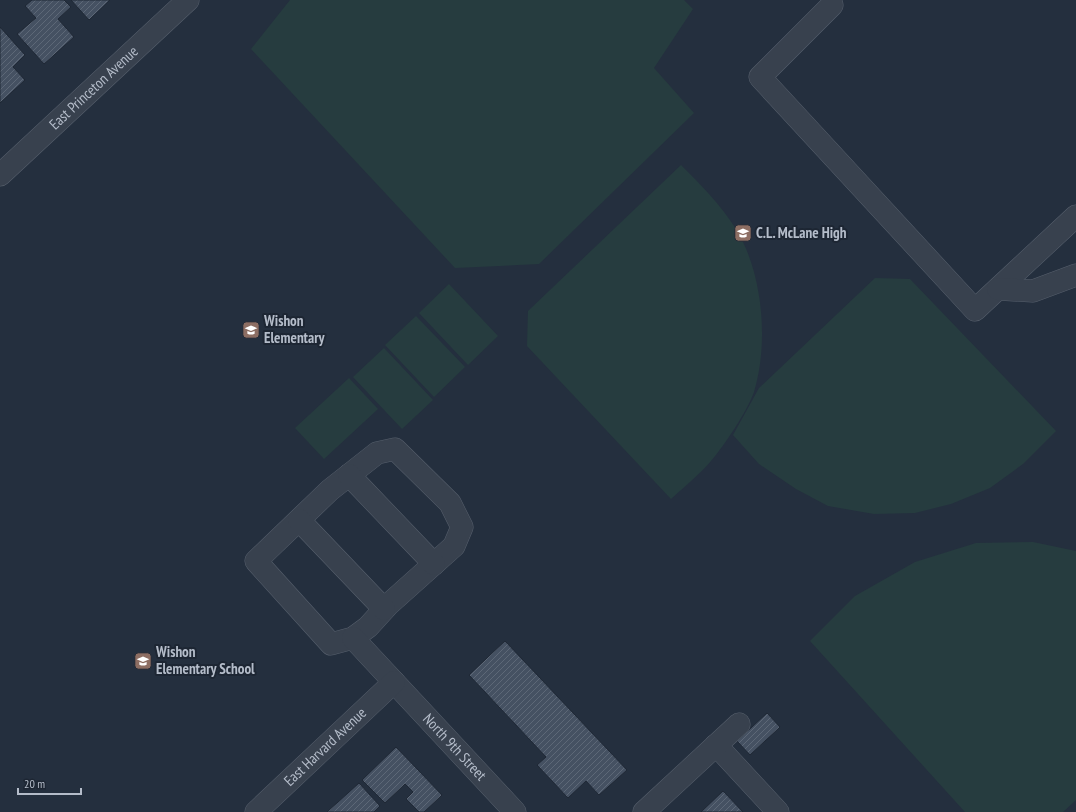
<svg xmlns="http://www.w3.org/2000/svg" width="1076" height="812" viewBox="0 0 1076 812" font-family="'PT Sans Narrow',sans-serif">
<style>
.green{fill:#263c3f}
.building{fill:url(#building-hatch);stroke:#1f2835}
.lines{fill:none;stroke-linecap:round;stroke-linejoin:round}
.minor-casing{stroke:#565f6c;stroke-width:23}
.minor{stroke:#38414e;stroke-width:22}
.labels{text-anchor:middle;stroke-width:4;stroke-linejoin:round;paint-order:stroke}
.street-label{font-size:15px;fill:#b4bcc9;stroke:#1d2633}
.poi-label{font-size:15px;font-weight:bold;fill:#b4bcc9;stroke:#1d2633;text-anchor:start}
</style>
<defs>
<pattern id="building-hatch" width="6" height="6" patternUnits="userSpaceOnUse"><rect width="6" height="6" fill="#455162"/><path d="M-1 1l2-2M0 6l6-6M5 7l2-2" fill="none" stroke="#5d6877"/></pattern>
</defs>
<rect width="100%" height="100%" fill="#242f3e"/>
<path class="green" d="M 290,0 L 684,0 L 693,9 L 654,68 L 694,113 L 539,264 L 455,268 L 251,49 Z
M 681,165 C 701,185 721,205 736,229 C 763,273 769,343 754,392 C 748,410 724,446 711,461 C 699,475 684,487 671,499 L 527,346 L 528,311 Z
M 875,278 L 910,279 L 1056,431 L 1023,464 L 990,488 L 951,504 L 915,513 L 874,514 L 828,506 L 796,489 L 759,464 L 733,435 L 759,388 Z
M 449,284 L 498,336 L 468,365 L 419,313 Z
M 416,316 L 465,367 L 434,397 L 385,345 Z
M 384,348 L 433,400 L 402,429 L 353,377 Z
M 349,378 L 378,409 L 324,459 L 295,428 Z
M 1033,542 L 1076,551 L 1076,800 L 1063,812 L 965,812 L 810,641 L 855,596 L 915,562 L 976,543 Z"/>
<path class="building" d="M 32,0 L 64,0 L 71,7 L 58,19 L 74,37 L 44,64 L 17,34 L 36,18 L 25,6 Z
M 71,0 L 110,0 L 89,20 Z
M 0,27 L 25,55 L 13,67 L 25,80 L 0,103 Z
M 505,641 L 627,770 L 599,795 L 586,781 L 568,798 L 537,765 L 546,757 L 469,675 Z
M 767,713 L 780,727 L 750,755 L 737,741 Z
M 396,747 L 442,795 L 424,812 L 419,812 L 406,799 L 413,792 L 405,784 L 385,803 L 362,780 Z
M 359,783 L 380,806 L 374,812 L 327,812 Z
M 723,791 L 743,812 L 701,812 Z"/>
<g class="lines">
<defs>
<g id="minor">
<path d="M 832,5 L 760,77 L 975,310 L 1076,216"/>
<path id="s1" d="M 0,175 L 188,0"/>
<path d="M 998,289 L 1033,291 L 1076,275"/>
<path d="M 395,449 L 450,503 L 462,527 L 454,546 L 388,605 L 368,627 L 353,638 L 331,644 L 256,561 L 330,490 L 377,453 Z"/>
<path d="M 349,475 L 434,564"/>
<path d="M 299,520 L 384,609"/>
<path id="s2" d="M 353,638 L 515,812"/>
<path d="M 716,745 L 778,812"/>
<path id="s3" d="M 256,812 L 394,682"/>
<path d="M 644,812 L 739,724"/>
</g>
</defs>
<use href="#minor" class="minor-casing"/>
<use href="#minor" class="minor"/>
</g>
<defs>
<symbol id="school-square" viewBox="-11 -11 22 22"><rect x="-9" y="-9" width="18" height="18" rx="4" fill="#8d6e63" stroke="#1d2633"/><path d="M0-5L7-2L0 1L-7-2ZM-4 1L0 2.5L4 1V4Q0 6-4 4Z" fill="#fff"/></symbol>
</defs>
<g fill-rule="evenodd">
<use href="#school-square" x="733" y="223" width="20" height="20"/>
<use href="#school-square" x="241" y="320" width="20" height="20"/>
<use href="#school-square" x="133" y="651" width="20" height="20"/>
</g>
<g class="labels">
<g class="street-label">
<text dy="5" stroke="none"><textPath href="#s1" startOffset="128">East Princeton Avenue</textPath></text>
<text dy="5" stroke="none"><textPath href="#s3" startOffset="95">East Harvard Avenue</textPath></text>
<text dy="5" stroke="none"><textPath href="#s2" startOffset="149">North 9th Street</textPath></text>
</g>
<g class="poi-label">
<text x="756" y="238">C.L. McLane High</text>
<text x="264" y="326">Wishon<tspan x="264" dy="17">Elementary</tspan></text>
<text x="156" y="657">Wishon<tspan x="156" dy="17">Elementary School</tspan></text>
</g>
</g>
<path d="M18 788v6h63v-6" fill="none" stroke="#b4bcc9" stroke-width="2"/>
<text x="24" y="788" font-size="12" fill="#b4bcc9" stroke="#1d2633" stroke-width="3" paint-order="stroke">20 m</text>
</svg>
